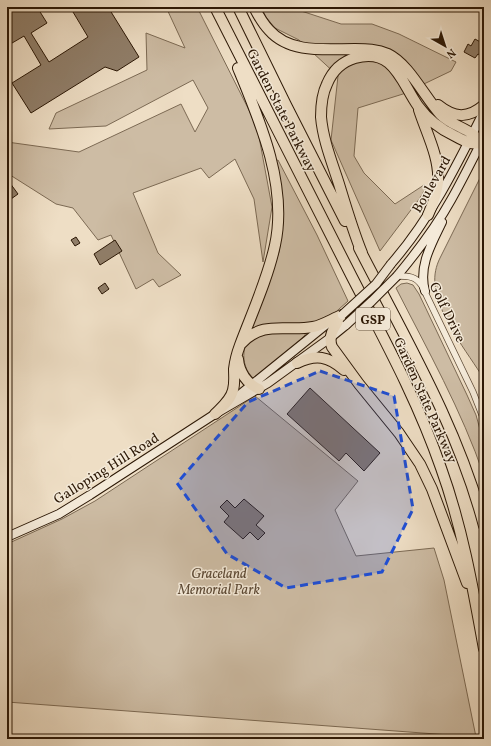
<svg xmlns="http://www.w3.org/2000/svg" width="491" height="746" viewBox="0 0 491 746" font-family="Vollkorn,serif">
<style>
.green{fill:#cdbca4;stroke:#7c6a54}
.building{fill:#907e69;stroke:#2b1705}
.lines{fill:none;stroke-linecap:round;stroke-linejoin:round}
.minor-casing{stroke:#5c4935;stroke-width:7}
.secondary-casing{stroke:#2b1705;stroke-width:10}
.motorway-casing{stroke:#2b1705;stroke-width:12}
.minor{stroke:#f4ead9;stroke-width:5.5}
.secondary{stroke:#f4ead9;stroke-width:8}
.motorway{stroke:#eedec5;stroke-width:10}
.secondary-bridge-casing{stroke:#2b1705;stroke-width:10;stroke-linecap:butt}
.secondary-bridge{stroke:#f4ead9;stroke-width:8}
.marked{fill:#1d4ed8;fill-opacity:0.2;stroke:#1d4ed8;stroke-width:3;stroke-dasharray:8 5;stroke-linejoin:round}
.labels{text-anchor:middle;stroke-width:3;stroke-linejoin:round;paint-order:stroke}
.shield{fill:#f4ead9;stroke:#675645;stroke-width:1}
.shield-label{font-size:13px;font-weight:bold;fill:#2b1705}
.street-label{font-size:14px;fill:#2b1705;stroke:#f4ead9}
.park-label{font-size:14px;font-style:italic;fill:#5c4935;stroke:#f4ead9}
</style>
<rect width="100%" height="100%" fill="#eedec5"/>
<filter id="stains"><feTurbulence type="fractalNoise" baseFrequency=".005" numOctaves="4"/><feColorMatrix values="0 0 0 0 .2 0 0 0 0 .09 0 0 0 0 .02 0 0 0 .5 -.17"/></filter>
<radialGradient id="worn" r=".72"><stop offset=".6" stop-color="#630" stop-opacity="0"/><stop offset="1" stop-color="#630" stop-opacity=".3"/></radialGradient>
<path class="green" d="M 166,7 L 197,7 L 257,126 L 272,207 L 263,262 L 254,199 L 235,159 L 209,178 L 201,168 L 133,193 L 158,253 L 181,275 L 159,287 L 153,279 L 136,289 L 111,235 L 98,240 L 73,208 L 56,204 L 7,173 L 7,142 L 79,152 L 181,104 L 195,132 L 208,108 L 193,80 L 106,126 L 49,129 L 56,113 L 147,70 L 146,33 L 185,48 Z
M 261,7 L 289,7 L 341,24 L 372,24 L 399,34 L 456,62 L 451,71 L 403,94 L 358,108 L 354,156 L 364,173 L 395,204 L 424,185 L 427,186 L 420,198 L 380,251 L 331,140 L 338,76 L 299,40 L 275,28 L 266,17 Z
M 278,160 L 317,235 L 348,301 L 329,318 L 315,324 L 262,325 L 254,329 L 252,326 L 279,252 L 283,223 L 275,161 Z
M 484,170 L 484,379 C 468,353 437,315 435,284 C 434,275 436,266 440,258 Z
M 407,283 L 413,285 L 419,294 L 467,395 L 476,415 L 484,444 L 484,476 C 462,411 427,349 396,288 L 401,284 Z
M 306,332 L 305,335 C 289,351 271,366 253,378 C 246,371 243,362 244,352 C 245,344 250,337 258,333 C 265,331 296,332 306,332 Z
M 255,396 L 358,481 L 335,510 L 356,556 L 434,548 L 444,580 L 476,737 L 7,702 L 7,544 L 62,519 L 95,501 Z"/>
<path class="building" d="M 7,7 L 37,7 L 47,23 L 31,33 L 49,62 L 88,37 L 70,7 L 108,7 L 139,57 L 117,71 L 105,67 L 31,113 L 12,83 L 41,65 L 24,36 L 7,46 Z
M 475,39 L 484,44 L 484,57 L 478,54 L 475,58 L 464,52 L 468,44 L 471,46 Z
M 7,179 L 18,194 L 11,199 L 7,194 Z
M 76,237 L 80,243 L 75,246 L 71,240 Z
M 115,240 L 122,251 L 100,265 L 94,254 Z
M 105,283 L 109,289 L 102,294 L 98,288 Z
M 310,388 L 380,453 L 364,471 L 346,453 L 339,461 L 287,414 Z
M 244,499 L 264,516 L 256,525 L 265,533 L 258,540 L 250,532 L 243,539 L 224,522 L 229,516 L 220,507 L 227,500 L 235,508 Z"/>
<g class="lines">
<defs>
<path id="minor" d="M 397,276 C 408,276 416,276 422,286 L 473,392 L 484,420
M 7,738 L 17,739"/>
<path id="secondary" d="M 391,264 C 431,218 457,165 484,111
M 397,276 C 417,252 436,227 451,200 C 463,179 473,158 484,137
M 425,291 C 418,266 432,243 442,222
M 233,400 L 327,324
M 7,537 L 59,514 L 90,495 L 215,414 L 268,383 L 330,338 L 346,325"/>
<path id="motorway" d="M 215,7 C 260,97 306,187 352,277 C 384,339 418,401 441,468 C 462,526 473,588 484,649
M 238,7 L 286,105 L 345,221
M 254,7 C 258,15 262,23 269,30 C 290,54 326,49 355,49 C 366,49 377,49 388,54 C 409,64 425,98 441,115 C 453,127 473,129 481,143 C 471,145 464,141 455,136 C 440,129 428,120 418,106 C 401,82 394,47 355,58 C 341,62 332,72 327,84 C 322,94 321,106 321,117 C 323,140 332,162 339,184 C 346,207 353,231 362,253
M 438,105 C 454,118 468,119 484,105
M 419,110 C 426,132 440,158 438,182 C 437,193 433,204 428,215
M 359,248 C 405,338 458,427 484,526
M 342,315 C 336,325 327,335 332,347 L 359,384 L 399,433 L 420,464 L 432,489 L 467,583
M 242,343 C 263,320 286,332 313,327 C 323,325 332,319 342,315
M 238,359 C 239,372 247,384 259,389
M 297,363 C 316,354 328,356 344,370
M 215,414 C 222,407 231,400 233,390 C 235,383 234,376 234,369 C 235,360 237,353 240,345 C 252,313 268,278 275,245 C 288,186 260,121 238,68"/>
</defs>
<use href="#minor" class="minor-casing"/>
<use href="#secondary" class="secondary-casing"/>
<use href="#motorway" class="motorway-casing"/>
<use href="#minor" class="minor"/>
<use href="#secondary" class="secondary"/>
<use href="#motorway" class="motorway"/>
<defs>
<path id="secondary-bridge" d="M 342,315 L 376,284 L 391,264
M 346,325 L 372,301 L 397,276"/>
</defs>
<use href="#secondary-bridge" class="secondary-bridge-casing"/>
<use href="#secondary-bridge" class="secondary-bridge"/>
</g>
<path class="marked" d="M 320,371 L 394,396 L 413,509 L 382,572 L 286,588 L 227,554 L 177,483 L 248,402 Z"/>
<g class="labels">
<rect class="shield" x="356" y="308" width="34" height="22" rx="3"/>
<g class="shield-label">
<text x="373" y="324">GSP</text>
</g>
<g class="street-label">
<text transform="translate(282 110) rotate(63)" y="5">Garden State Parkway</text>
<text transform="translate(431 184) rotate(-60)" y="5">Boulevard</text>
<text transform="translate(448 312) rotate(64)" y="5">Golf Drive</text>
<text transform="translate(426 400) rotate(66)" y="5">Garden State Parkway</text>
<text transform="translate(106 468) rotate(-32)" y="5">Galloping Hill Road</text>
</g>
<g class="park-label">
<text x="219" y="578">Graceland<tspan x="219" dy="16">Memorial Park</tspan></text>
</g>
</g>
<rect width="491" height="746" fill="none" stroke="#eedec5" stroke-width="24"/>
<rect x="8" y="8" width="475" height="730" fill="none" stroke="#2b1705" stroke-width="2"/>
<rect x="12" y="12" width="467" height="722" fill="none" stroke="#2b1705"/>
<g transform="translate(445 46) rotate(141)" stroke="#f4ead9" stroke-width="3" paint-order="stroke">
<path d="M0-3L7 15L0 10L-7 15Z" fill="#2b1705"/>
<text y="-6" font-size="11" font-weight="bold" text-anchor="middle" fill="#2b1705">N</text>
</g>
<rect width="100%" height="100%" filter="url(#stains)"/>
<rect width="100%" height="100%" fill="url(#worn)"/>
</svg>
